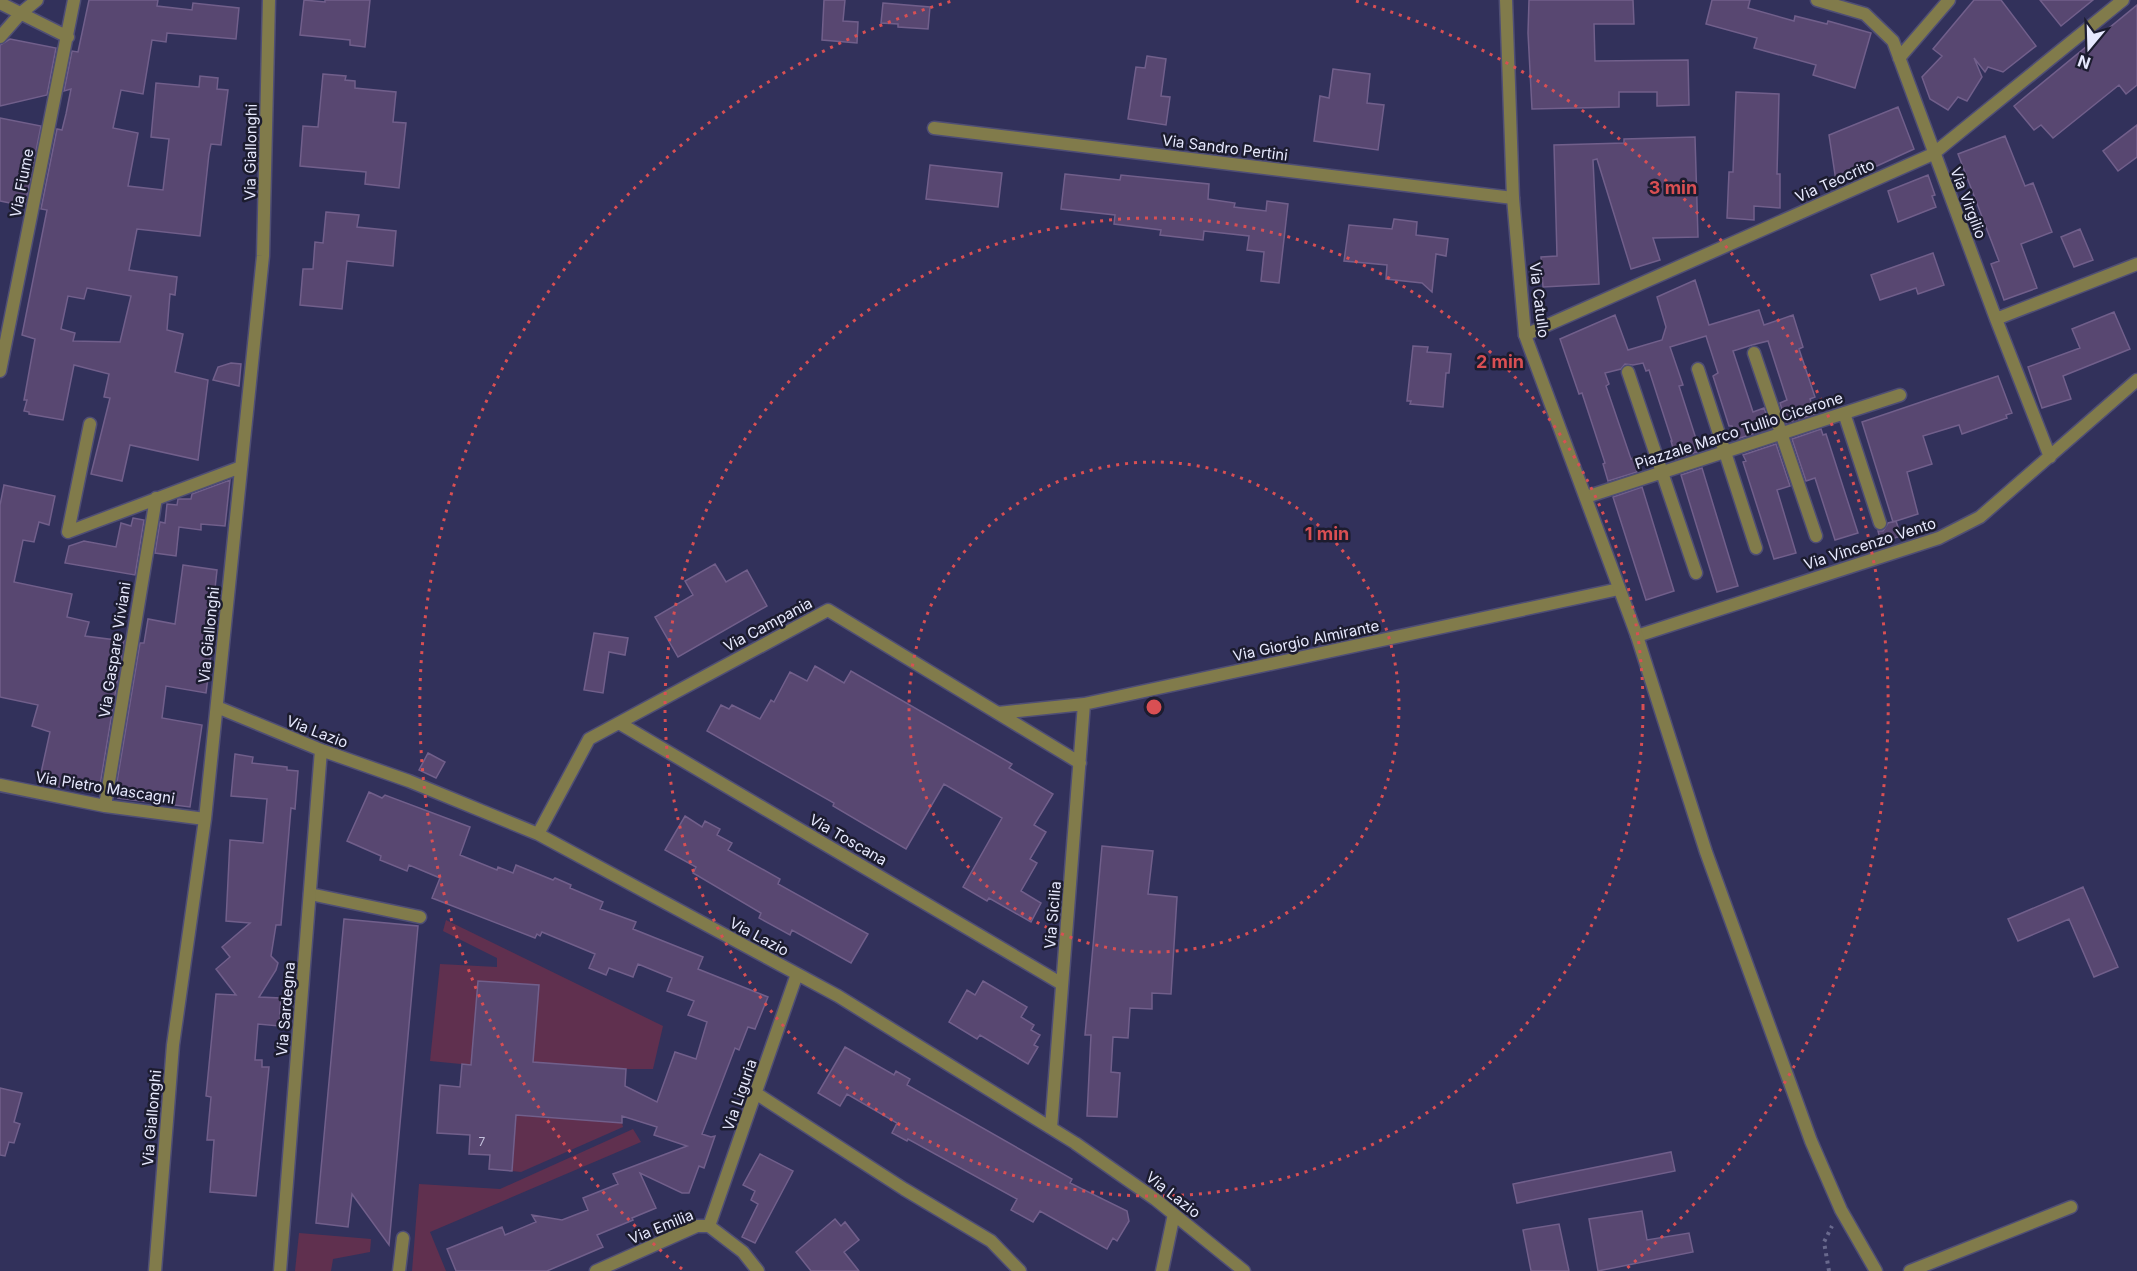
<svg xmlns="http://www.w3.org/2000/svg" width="2137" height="1271" viewBox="0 0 2137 1271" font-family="Inter,sans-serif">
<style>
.green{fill:#60304f}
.building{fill:#584771;stroke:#715f8b;stroke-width:1.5;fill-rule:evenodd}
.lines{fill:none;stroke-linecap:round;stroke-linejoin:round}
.service-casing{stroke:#4f4e75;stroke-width:15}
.minor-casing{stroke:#4f4e75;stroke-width:15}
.tertiary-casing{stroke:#4f4e75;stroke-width:15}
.path{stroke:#69698d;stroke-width:4;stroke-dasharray:3 4.5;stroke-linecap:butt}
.service{stroke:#817b4b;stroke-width:12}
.minor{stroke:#817b4b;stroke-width:12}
.tertiary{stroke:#817b4b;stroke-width:12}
.ring{fill:none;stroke:#d94f53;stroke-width:3;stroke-dasharray:3 6}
.labels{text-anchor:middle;stroke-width:5;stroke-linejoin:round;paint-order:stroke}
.number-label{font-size:12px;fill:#c3c0db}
.street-label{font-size:15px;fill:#e7e9fe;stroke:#1c1c2f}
.centre{fill:#d94f53;stroke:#1c1c2f;stroke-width:3}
.ring-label{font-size:18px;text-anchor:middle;font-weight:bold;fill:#d94f53;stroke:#1c1c2f;stroke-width:5;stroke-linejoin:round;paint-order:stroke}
</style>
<rect width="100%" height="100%" fill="#32315b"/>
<path class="green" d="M 446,920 L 663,1026 L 653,1069 L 626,1069 L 531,1083 L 538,985 L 478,981 L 471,1065 L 430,1061 L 440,964 L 497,967 L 497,958 L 443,931 Z
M 506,1111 L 622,1123 L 623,1127 L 521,1172 L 512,1171 L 514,1139 L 504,1138 Z
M 633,1129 L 641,1142 L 430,1232 L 446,1271 L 412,1271 L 419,1184 L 500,1189 Z
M 299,1233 L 371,1239 L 370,1252 L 333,1259 L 331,1271 L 295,1271 Z"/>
<path class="building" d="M 89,0 L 158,0 L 157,6 L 192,10 L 193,3 L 239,8 L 236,39 L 167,33 L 166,42 L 152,40 L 143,94 L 121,90 L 113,128 L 138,133 L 128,186 L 163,190 L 169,139 L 151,137 L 156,83 L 199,87 L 200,76 L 218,78 L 217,89 L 228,90 L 221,145 L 211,144 L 209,154 L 200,236 L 137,229 L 129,270 L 177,277 L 175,295 L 170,294 L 167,330 L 183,334 L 175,372 L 208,380 L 198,460 L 130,445 L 122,481 L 91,474 L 110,398 L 104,397 L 109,374 L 74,365 L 63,420 L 29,414 L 29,412 L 24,411 L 27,400 L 24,400 L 35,339 L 22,335 L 47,210 L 41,209 L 57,129 L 62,130 L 66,114 L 71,89 L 64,91 L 72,51 L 78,52 ZM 87,288 L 131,296 L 120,342 L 73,341 L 75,333 L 61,329 L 68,296 L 84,299 Z
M 304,0 L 325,2 L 325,0 L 370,0 L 365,47 L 350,45 L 350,40 L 300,35 Z
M 824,0 L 845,0 L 843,21 L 858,22 L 857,43 L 822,40 Z
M 1529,0 L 1633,0 L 1634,24 L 1594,24 L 1595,61 L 1688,60 L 1689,105 L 1657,106 L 1657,92 L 1619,92 L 1619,107 L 1532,109 L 1528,33 Z
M 1712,0 L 1750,0 L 1748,8 L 1794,21 L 1795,16 L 1827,24 L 1828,21 L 1871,33 L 1855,88 L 1813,75 L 1816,65 L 1754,48 L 1757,38 L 1706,24 Z
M 1974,0 L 2001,0 L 2036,46 L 2003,72 L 1988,67 L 1985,72 L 1974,58 L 1982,77 L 1967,101 L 1958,97 L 1948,110 L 1930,99 L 1922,77 L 1942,56 L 1933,49 Z
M 2040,0 L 2093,0 L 2061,26 Z
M 883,3 L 930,7 L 928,29 L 898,27 L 898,24 L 881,23 Z
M 2137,5 L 2137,85 L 2126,94 L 2119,85 L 2053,138 L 2041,125 L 2034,130 L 2014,106 Z
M 10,39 L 56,48 L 47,95 L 0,106 L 0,45 Z
M 1147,56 L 1166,59 L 1161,96 L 1170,97 L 1166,125 L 1128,119 L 1136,67 L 1145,68 Z
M 1333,69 L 1370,74 L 1367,103 L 1384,105 L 1378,150 L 1314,141 L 1320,96 L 1329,98 Z
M 323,74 L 346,76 L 345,80 L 355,81 L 355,88 L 396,92 L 393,122 L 406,123 L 399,188 L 365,184 L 366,172 L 300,166 L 303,126 L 318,127 Z
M 1736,92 L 1779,94 L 1777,174 L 1780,174 L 1780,208 L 1754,206 L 1754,220 L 1727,218 L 1729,172 L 1733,172 Z
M 1898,107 L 1914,149 L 1866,171 L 1836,181 L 1829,135 Z
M 0,118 L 41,126 L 25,206 L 0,201 Z
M 2137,125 L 2137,157 L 2118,171 L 2103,151 Z
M 2005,136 L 2025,186 L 2033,183 L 2052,232 L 2021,244 L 2037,288 L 2004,300 L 1991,264 L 1999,261 L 1958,154 Z
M 1695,137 L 1698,237 L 1653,238 L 1660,260 L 1631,269 L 1597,159 L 1593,160 L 1599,284 L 1543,287 L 1541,257 L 1557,256 L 1554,145 L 1624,143 L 1624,139 Z
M 930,165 L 1002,173 L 998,207 L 926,199 Z
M 1065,174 L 1120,180 L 1121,175 L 1209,184 L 1208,199 L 1235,203 L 1234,207 L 1266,211 L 1267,201 L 1288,204 L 1279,283 L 1261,281 L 1264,252 L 1247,250 L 1249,236 L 1204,231 L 1203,240 L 1160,235 L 1161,230 L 1114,224 L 1115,215 L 1061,209 Z
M 1928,175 L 1935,195 L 1932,196 L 1936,207 L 1898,222 L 1888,191 Z
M 326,212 L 359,215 L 357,227 L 396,231 L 393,266 L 347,261 L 342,309 L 300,305 L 303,269 L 313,269 L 315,242 L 323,243 Z
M 1394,219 L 1417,222 L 1416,235 L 1448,239 L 1446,256 L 1436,254 L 1432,292 L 1422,283 L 1386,279 L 1387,265 L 1344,261 L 1349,225 L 1392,229 Z
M 2080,229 L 2093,260 L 2074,267 L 2061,237 Z
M 1933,253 L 1944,285 L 1918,294 L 1916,288 L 1880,300 L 1871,275 Z
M 1695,280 L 1709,325 L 1759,310 L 1764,325 L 1793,315 L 1803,347 L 1799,349 L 1815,397 L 1810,399 L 1815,414 L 1786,423 L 1780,403 L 1787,400 L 1768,341 L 1752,345 L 1733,351 L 1753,412 L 1764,408 L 1771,428 L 1737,439 L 1732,426 L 1729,426 L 1713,376 L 1718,373 L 1706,336 L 1670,347 L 1683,385 L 1679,386 L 1699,448 L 1696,449 L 1697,452 L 1676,459 L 1671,441 L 1672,441 L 1649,370 L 1646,371 L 1643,363 L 1633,365 L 1625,364 L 1621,369 L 1605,373 L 1609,384 L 1606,386 L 1631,459 L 1633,458 L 1637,472 L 1608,481 L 1603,464 L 1605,463 L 1582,393 L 1579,394 L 1560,339 L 1615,315 L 1628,350 L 1662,340 L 1666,327 L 1657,297 Z
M 2114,312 L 2130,349 L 2063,376 L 2071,399 L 2042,408 L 2028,367 L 2080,348 L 2072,329 Z
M 1413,346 L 1428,347 L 1427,352 L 1451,354 L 1449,373 L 1446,373 L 1443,407 L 1410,404 L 1411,401 L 1407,401 Z
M 231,363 L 241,364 L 239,386 L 213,380 L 218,367 Z
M 1998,376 L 2012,413 L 2006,415 L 2007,418 L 1962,434 L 1959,425 L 1923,436 L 1932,464 L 1907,472 L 1918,514 L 1893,522 L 1862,422 Z
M 1821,429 L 1823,435 L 1826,434 L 1858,533 L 1835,540 L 1815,478 L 1806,481 L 1792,439 Z
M 1776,444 L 1790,486 L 1777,490 L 1796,553 L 1774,559 L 1743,462 L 1746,461 L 1743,455 Z
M 1702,468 L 1738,586 L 1717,592 L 1681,475 Z
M 230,480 L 225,526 L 201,524 L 201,530 L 179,527 L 176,556 L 155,553 L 160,522 L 165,523 L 167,504 L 177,505 L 178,499 L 191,499 L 192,494 Z
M 4,485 L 55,496 L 49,525 L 39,522 L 34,542 L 23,540 L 14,582 L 72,594 L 67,617 L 89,622 L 85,636 L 124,641 L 99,791 L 63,784 L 63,788 L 39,782 L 50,732 L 32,726 L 38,705 L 0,697 L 0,505 Z
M 1642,487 L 1674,591 L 1646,600 L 1613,497 Z
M 133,518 L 144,520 L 135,575 L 65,563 L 69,546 L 84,541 L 116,547 L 121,523 L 131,526 Z
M 1896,521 L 1901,536 L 1881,542 L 1878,531 L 1883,531 L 1888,523 Z
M 715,564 L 726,582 L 747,570 L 767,606 L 678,657 L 655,617 L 693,595 L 685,581 Z
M 183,565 L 217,570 L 213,607 L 217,608 L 206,693 L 166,686 L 162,718 L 202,725 L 190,807 L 118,798 L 119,794 L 115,794 L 140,643 L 144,643 L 148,619 L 175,624 Z
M 594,633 L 628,638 L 625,655 L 609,652 L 603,693 L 584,690 Z
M 815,666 L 844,683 L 851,671 L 1012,764 L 1009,768 L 1053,794 L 1034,825 L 1046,832 L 1030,859 L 1037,863 L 1021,891 L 1041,903 L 1031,922 L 989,898 L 987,901 L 963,887 L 1002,818 L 944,784 L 906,849 L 833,806 L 834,803 L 707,731 L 721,705 L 729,709 L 732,705 L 760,719 L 771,700 L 774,702 L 790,672 L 807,681 Z
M 428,753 L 445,762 L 436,778 L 419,770 Z
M 235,754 L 253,757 L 252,763 L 287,767 L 287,770 L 298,771 L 295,809 L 291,808 L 281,925 L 276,925 L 271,956 L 278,963 L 276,970 L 259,997 L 281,998 L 279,1026 L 258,1024 L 255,1060 L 262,1060 L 262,1067 L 269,1067 L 256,1196 L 210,1192 L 214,1140 L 207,1140 L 211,1097 L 206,1096 L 216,994 L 236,995 L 216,969 L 230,957 L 222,947 L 250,923 L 226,921 L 230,840 L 263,843 L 267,799 L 231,796 Z
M 369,792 L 382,798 L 385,795 L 470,827 L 460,855 L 497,870 L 498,867 L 513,873 L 516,865 L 553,880 L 555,878 L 571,885 L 570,888 L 603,902 L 600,909 L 636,922 L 633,929 L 703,957 L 698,969 L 768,997 L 755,1029 L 748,1027 L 739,1050 L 735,1048 L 702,1134 L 711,1137 L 715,1136 L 704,1168 L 699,1166 L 689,1193 L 682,1193 L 640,1173 L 656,1208 L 632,1218 L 633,1220 L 597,1235 L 603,1247 L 547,1271 L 456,1271 L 447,1249 L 502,1227 L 505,1235 L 536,1222 L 532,1215 L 562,1220 L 588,1210 L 583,1198 L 618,1184 L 613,1174 L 687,1146 L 654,1135 L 657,1127 L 622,1116 L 622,1123 L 516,1115 L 512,1171 L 489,1169 L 490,1155 L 469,1154 L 470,1135 L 437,1133 L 440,1085 L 460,1087 L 462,1064 L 471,1065 L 478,981 L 539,985 L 533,1062 L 626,1069 L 625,1086 L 657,1102 L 675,1052 L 696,1059 L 707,1022 L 688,1015 L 694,1001 L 667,991 L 672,978 L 638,964 L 633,977 L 609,968 L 606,975 L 589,968 L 595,954 L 542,932 L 540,936 L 537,934 L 535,938 L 432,898 L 440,878 L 409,865 L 407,871 L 380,860 L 381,856 L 347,841 Z
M 685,816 L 702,827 L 705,821 L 720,829 L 717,835 L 732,843 L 728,850 L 780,879 L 778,884 L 868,934 L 851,963 L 792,930 L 790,935 L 759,918 L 761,913 L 693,873 L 696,867 L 665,850 Z
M 1102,846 L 1153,851 L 1148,894 L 1177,897 L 1171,994 L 1152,993 L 1152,1009 L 1130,1008 L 1128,1038 L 1113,1037 L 1111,1072 L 1120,1073 L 1117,1117 L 1087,1116 L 1091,1035 L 1085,1035 Z
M 2083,887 L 2118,967 L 2094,977 L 2069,919 L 2018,941 L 2008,919 Z
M 344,919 L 418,926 L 389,1245 L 352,1194 L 348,1227 L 316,1223 Z
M 983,981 L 1027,1007 L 1021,1017 L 1034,1025 L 1031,1030 L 1040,1035 L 1034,1045 L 1038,1047 L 1028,1064 L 980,1035 L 977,1039 L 949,1022 L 967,990 L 975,995 Z
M 845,1047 L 894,1075 L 896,1071 L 910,1079 L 907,1085 L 1072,1179 L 1070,1183 L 1127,1211 L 1129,1221 L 1117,1241 L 1113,1238 L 1107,1249 L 1040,1211 L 1033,1222 L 1011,1210 L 1017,1199 L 908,1139 L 907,1141 L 892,1133 L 897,1123 L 847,1094 L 840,1106 L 818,1093 Z
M 0,1088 L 22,1093 L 14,1122 L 20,1124 L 14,1143 L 9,1142 L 5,1156 L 0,1155 Z
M 1671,1152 L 1675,1171 L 1517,1203 L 1513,1184 Z
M 760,1154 L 793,1171 L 755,1243 L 742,1237 L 758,1204 L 751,1200 L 755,1191 L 743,1185 Z
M 1642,1211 L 1647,1240 L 1689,1233 L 1693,1252 L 1598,1271 L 1589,1219 Z
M 835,1219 L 841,1226 L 845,1222 L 859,1240 L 844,1252 L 859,1271 L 811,1271 L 796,1252 Z
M 1559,1224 L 1569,1271 L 1531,1271 L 1523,1230 Z"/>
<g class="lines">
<defs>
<path id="service" d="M 310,894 L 420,917
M 399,1271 L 403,1238
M 1910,1271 L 2071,1207"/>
<path id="minor" d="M 1817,0 L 1865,14 L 1893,41 L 1996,319 L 2050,457
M 0,3 L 68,37
M 0,37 L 21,13 L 37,0
M 1899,58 L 1949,0
M 934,128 L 1513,198
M 1996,319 L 2137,264
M 1525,335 L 1933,154 L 2123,0
M 1754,353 L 1816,536
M 1698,369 L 1756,548
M 0,371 L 74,0
M 1628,372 L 1696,573
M 1844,413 L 1880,523
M 1586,497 L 1900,395
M 68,532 L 241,467
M 68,532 L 90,424
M 1637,636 L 1939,538 L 1980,517 L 2137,380
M 217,707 L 321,750 L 409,781 L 538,834 L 838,996 L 1075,1143 L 1155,1199 L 1244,1271
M 998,713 L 1084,704 L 1619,589
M 619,723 L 1062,984
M 0,785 L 105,806 L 205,819
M 105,806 L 156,498
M 538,834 L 589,739 L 828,610 L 1080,763
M 757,1094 L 904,1189 L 991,1241 L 1020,1271
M 1051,1128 L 1084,704
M 709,1226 L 797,974
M 155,1271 L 173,1045 L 205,819 L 263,256 L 269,0
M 280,1271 L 321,750
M 596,1271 L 697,1226 L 709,1226 L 743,1252 L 758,1271
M 1162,1271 L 1174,1214"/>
<path id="tertiary" d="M 1506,0 L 1513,198 L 1525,335 L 1637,636 L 1706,852 L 1811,1141 L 1841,1210 L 1876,1271"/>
</defs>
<use href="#service" class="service-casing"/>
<use href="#minor" class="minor-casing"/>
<use href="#tertiary" class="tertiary-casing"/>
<path class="path" d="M 1829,1271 L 1824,1242 L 1832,1226"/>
<use href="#service" class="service"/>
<use href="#minor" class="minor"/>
<use href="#tertiary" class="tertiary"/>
</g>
<g class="ring">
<circle cx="1154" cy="707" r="245"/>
<circle cx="1154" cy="707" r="489"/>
<path d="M682 1269A734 734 0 0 1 952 1M1356 1A734 734 0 0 1 1626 1269"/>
</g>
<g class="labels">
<g class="number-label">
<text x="482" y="1146">7</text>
</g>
<g class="street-label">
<text transform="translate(1225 148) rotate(7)" y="5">Via Sandro Pertini</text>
<text transform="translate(251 152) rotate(-89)" y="5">Via Giallonghi</text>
<text transform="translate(1835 181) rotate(-24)" y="5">Via Teocrito</text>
<text transform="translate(22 183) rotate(-79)" y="5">Via Fiume</text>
<text transform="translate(1968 203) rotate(69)" y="5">Via Virgilio</text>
<text transform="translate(1539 300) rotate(83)" y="5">Via Catullo</text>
<text transform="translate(1739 431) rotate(-18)" y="5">Piazzale Marco Tullio Cicerone</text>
<text transform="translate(1870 544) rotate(-18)" y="5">Via Vincenzo Vento</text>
<text transform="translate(768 625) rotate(-28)" y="5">Via Campania</text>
<text transform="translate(209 635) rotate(-84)" y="5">Via Giallonghi</text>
<text transform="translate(1306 641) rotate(-12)" y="5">Via Giorgio Almirante</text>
<text transform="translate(115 650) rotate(-81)" y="5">Via Gaspare Viviani</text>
<text transform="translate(317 732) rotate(21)" y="5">Via Lazio</text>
<text transform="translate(105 788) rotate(9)" y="5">Via Pietro Mascagni</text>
<text transform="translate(848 840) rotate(30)" y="5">Via Toscana</text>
<text transform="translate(1053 915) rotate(-85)" y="5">Via Sicilia</text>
<text transform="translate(759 937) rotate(28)" y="5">Via Lazio</text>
<text transform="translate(286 1009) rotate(-85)" y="5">Via Sardegna</text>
<text transform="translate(740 1095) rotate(-71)" y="5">Via Liguria</text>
<text transform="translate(152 1118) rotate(-85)" y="5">Via Giallonghi</text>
<text transform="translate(1173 1195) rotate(38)" y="5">Via Lazio</text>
<text transform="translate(661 1227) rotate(-22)" y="5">Via Emilia</text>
</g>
</g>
<circle cx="1154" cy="707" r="9" class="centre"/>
<g class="ring-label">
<text x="1673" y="194">3 min</text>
<text x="1500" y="368">2 min</text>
<text x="1327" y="540">1 min</text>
</g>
<g transform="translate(2089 48) rotate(199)" stroke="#1c1c2f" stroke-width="4.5" paint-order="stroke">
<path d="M0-4.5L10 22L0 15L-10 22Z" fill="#e7e9fe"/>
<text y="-9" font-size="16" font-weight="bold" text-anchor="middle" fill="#e7e9fe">N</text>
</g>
</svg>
